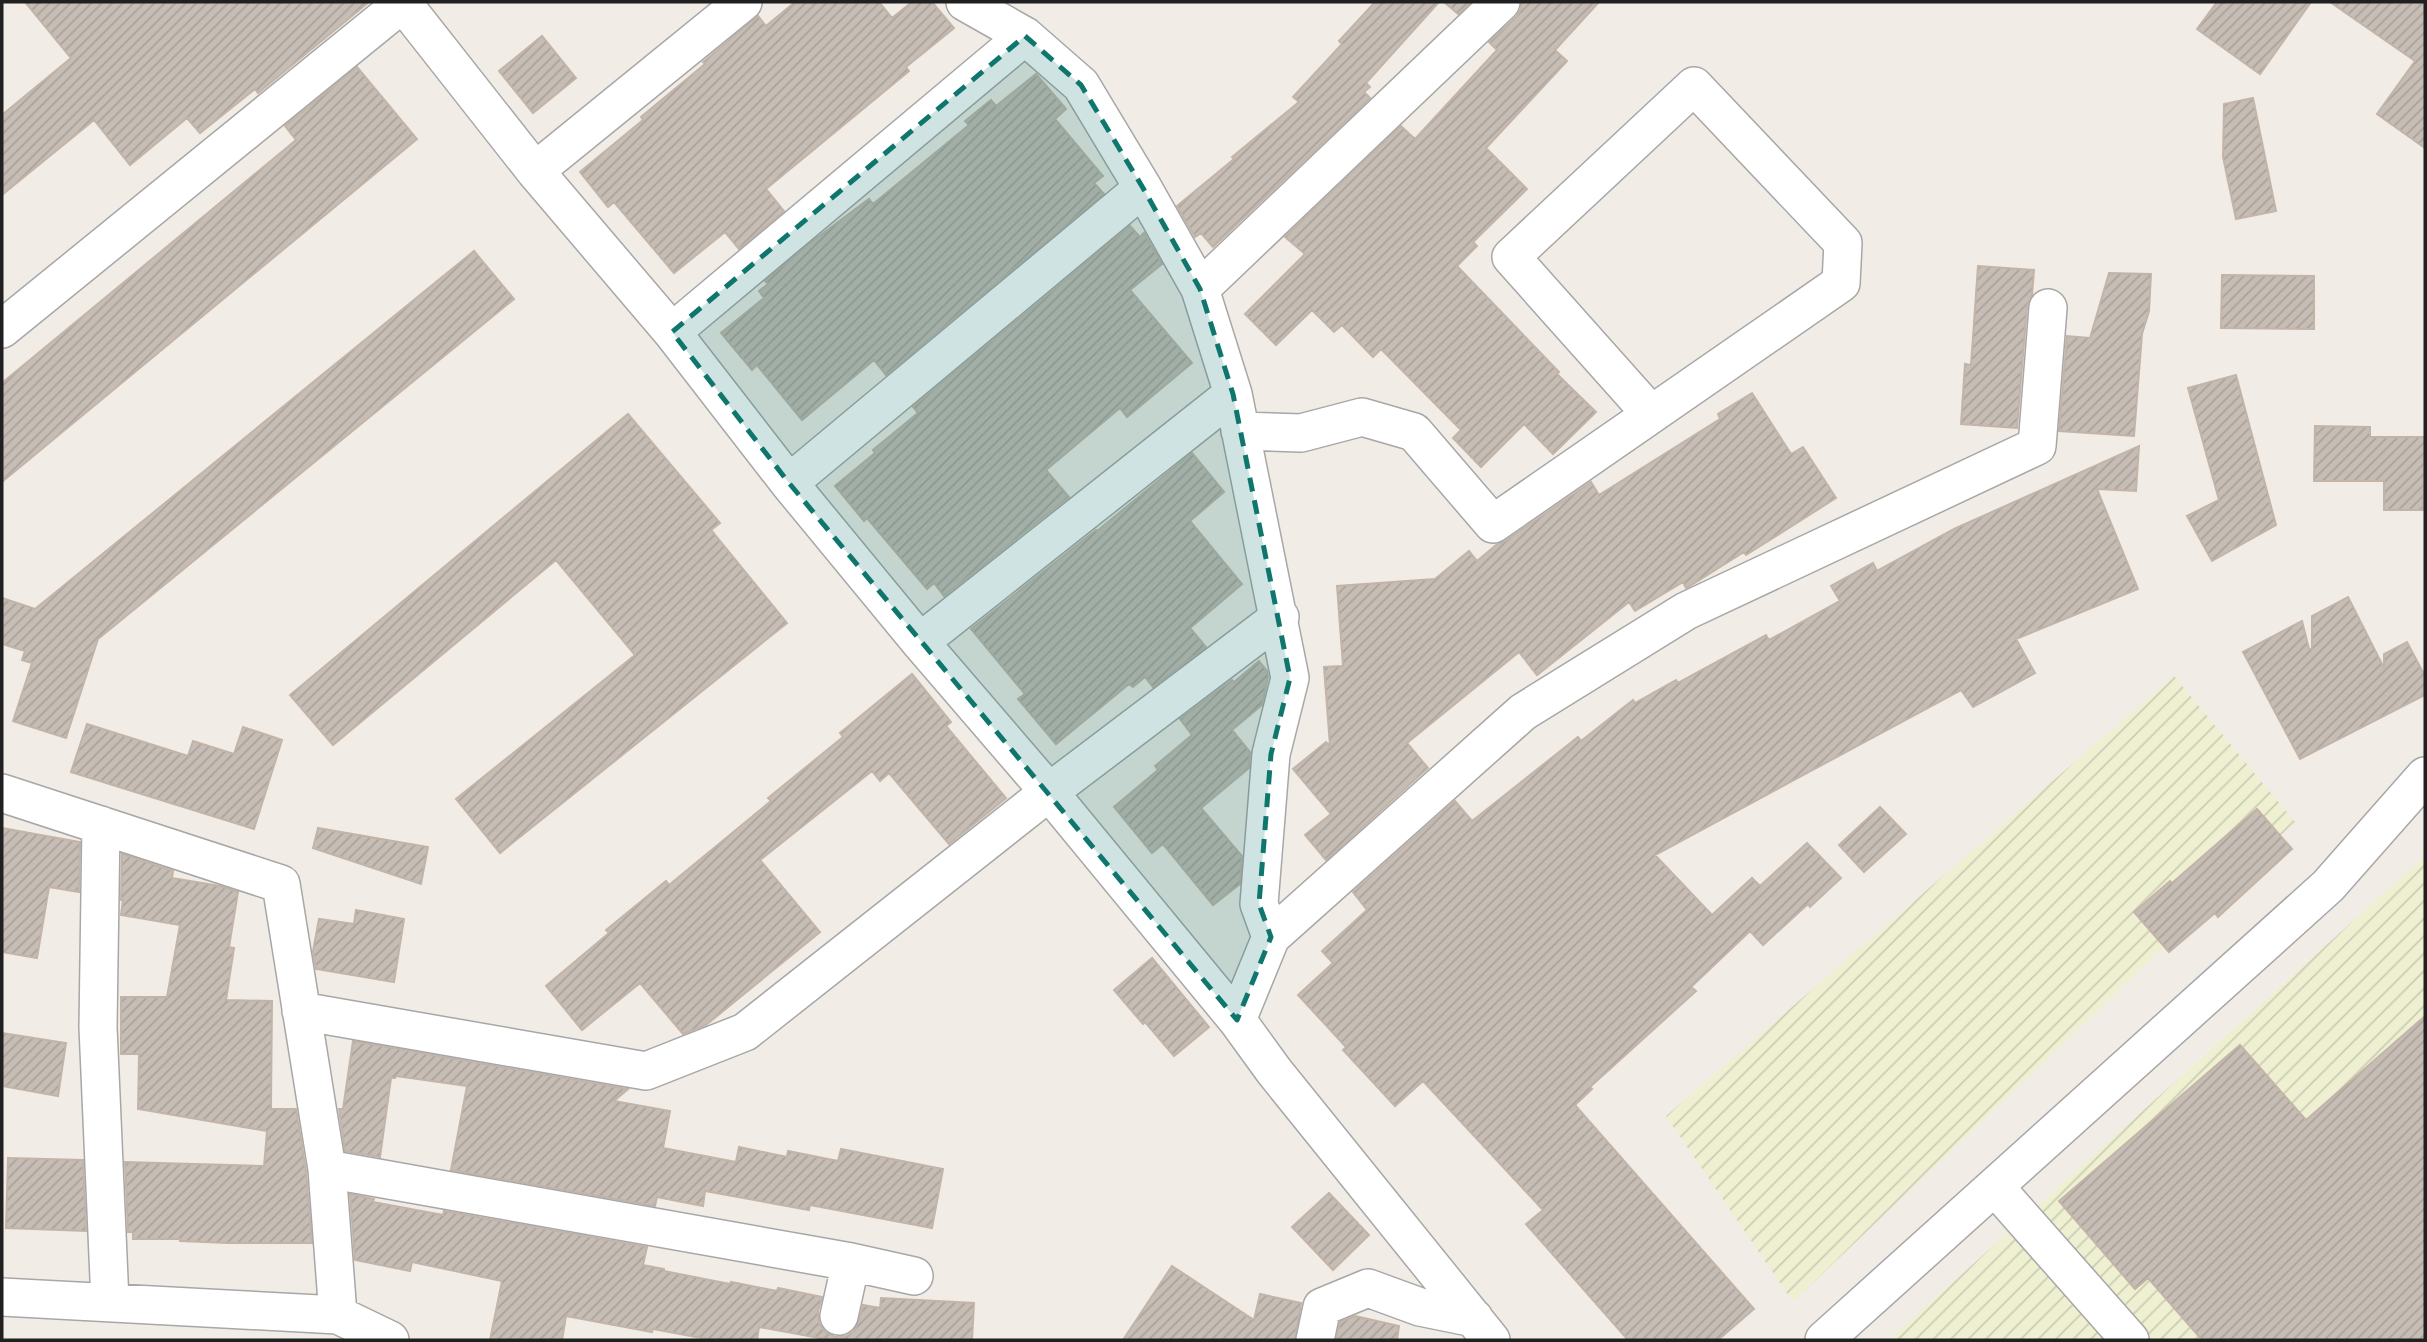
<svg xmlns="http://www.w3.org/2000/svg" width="2427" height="1342" viewBox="0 0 2427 1342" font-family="'DejaVu Sans',sans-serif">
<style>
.farmland{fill:url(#farmland-furrows)}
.building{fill:url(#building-hatch);stroke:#c3b4a8;stroke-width:2}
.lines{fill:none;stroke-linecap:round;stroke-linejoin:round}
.street-casing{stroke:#a7a7a7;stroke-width:40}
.street{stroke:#fff;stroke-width:37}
.marked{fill:#0f766e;fill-opacity:0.2;stroke:#0f766e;stroke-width:5;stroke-dasharray:14 9;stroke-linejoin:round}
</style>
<defs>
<pattern id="farmland-furrows" width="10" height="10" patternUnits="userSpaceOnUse" patternTransform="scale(1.75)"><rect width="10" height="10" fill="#eef0d1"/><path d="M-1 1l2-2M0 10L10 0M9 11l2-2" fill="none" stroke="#ccceb3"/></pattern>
<pattern id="building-hatch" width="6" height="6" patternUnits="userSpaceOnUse" patternTransform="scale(1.75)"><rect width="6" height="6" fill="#c6bdb5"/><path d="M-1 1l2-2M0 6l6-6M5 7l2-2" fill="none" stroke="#aaa29b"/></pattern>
</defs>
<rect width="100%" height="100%" fill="#f1ede6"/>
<path class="farmland" d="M 2174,676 L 2295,822 L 1793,1302 L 1666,1116 Z
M 2425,856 L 2425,1340 L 1889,1340 Z"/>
<path class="building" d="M 25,2 L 369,2 L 258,93 L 255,89 L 200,133 L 187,118 L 130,165 L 94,120 L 2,195 L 2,115 L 71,58 Z
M 795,2 L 879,2 L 892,18 L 912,2 L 932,2 L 954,28 L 906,67 L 909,71 L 766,189 L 784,211 L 739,249 L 725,232 L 674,273 L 614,202 L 608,207 L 580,172 L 643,120 L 641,117 L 705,64 L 703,62 L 758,16 L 766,26 Z
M 1375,2 L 1439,2 L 1366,83 L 1370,87 L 1364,92 L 1370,98 L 1213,247 L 1201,233 L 1195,237 L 1177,206 L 1234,159 L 1232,157 L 1299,102 L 1293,97 L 1342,44 L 1339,41 Z
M 1444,2 L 1471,2 L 1458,14 Z
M 1521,2 L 1599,2 L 1555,50 L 1567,61 L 1486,148 L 1527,189 L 1473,242 L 1477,246 L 1457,266 L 1559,372 L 1557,374 L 1596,412 L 1553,454 L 1524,424 L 1481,467 L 1453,438 L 1461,430 L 1381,349 L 1373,357 L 1342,325 L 1334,332 L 1312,310 L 1276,345 L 1245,314 L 1305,254 L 1285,237 L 1401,126 L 1415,139 L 1497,50 L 1489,42 L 1516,17 L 1521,9 Z
M 2217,2 L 2311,2 L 2260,74 L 2197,29 Z
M 2330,2 L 2425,2 L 2425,148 L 2377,114 L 2415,61 Z
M 542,36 L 576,78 L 533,113 L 499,71 Z
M 357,67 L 417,139 L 2,482 L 2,383 L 296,140 L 285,126 Z
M 1036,74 L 1066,109 L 1055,119 L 1103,176 L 1094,183 L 1104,194 L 886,375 L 874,360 L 802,420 L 757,365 L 752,370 L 721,333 L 764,298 L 759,291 L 768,284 L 765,281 L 810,243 L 869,199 L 873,204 L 969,125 L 965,121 L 991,100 L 996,106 Z
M 2253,98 L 2276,211 L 2236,219 L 2223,157 L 2224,104 Z
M 1130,226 L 1140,237 L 1144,233 L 1162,264 L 1130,290 L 1192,363 L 1127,417 L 1120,408 L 1046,470 L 1069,497 L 944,596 L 934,583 L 927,589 L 867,518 L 864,521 L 835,486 L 875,453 L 873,450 L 918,413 L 913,407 Z
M 474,251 L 514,299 L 98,639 L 66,738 L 13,721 L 32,663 L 22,660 L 25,651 L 2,644 L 2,598 L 35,609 Z
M 1978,266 L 2034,270 L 2032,295 L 2027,306 L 2017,428 L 1961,424 L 1965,364 L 1971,365 Z
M 2109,273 L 2151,274 L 2149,311 L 2142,334 L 2134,436 L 2059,431 L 2067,336 L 2090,338 Z
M 2222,275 L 2314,276 L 2314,329 L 2221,328 Z
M 2236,375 L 2276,525 L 2212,561 L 2187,516 L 2219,500 L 2188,388 Z
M 1752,393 L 1791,454 L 1803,447 L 1836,498 L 1746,555 L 1744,552 L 1690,586 L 1686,588 L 1683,582 L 1635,611 L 1629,602 L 1537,675 L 1519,652 L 1407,743 L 1428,768 L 1326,860 L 1305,835 L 1331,814 L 1293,769 L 1326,742 L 1330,746 L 1324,667 L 1343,666 L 1337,586 L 1435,579 L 1469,551 L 1477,561 L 1496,545 L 1505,541 L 1591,482 L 1599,495 L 1720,419 L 1718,414 Z
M 628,414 L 720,523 L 711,530 L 787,623 L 500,853 L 456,799 L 635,655 L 556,560 L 333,745 L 290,695 Z
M 2315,426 L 2370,427 L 2370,437 L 2425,437 L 2423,510 L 2384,510 L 2384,481 L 2314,481 Z
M 2139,446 L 2136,491 L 2097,489 L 2138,589 L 2016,639 L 2035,673 L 1973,707 L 1961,690 L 1655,855 L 1712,915 L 1752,878 L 1760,886 L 1807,843 L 1841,878 L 1810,907 L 1808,904 L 1763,945 L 1750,931 L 1691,987 L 1696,991 L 1590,1087 L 1592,1089 L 1575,1105 L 1754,1309 L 1718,1340 L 1628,1340 L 1526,1224 L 1543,1210 L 1423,1081 L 1395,1106 L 1343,1050 L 1346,1047 L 1298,995 L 1333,963 L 1322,951 L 1367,910 L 1353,892 L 1455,801 L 1472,821 L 1578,737 L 1581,741 L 1633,700 L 1635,703 L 1676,680 L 1678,683 L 1766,635 L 1769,640 L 1840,601 L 1831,586 L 1873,563 L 1877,571 L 1954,529 Z
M 1192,453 L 1224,492 L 1190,521 L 1242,584 L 1190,628 L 1206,647 L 1153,687 L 1145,677 L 1133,687 L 1129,684 L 1056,744 L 1018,699 L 1025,694 L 971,629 L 1096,530 L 1097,531 Z
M 2348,597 L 2384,668 L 2384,654 L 2407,642 L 2425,676 L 2425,695 L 2300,759 L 2243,652 L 2302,621 L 2309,649 L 2312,649 L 2312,616 Z
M 1259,661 L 1267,671 L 1268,677 L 1262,705 L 1232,730 L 1250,752 L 1249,768 L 1201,808 L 1242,856 L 1240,884 L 1213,905 L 1163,844 L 1152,853 L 1114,807 L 1158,770 L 1155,766 L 1192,735 L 1180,719 L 1232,680 L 1234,682 Z
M 912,674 L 951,722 L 946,726 L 1006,798 L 949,844 L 889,773 L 880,781 L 872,771 L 760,860 L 820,932 L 706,1025 L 683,1034 L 640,983 L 582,1030 L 546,986 L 609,933 L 606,930 L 666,881 L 669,885 L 771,801 L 768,798 L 843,737 L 840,733 Z
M 87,724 L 188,756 L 193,741 L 234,754 L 243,727 L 282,740 L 254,829 L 71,772 Z
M 1880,807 L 1906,834 L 1864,872 L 1839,845 Z
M 2257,809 L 2292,849 L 2218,917 L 2215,913 L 2169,952 L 2134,912 L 2170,881 L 2172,883 Z
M 2,828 L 80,842 L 79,892 L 49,887 L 37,958 L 2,952 Z
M 318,828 L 428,847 L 421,884 L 313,848 Z
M 122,854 L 173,871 L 172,878 L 220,886 L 238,892 L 229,947 L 234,948 L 226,1000 L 272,1001 L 271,1109 L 296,1109 L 306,1171 L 312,1243 L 228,1243 L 180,1241 L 180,1239 L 133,1239 L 133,1232 L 128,1232 L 125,1162 L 264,1166 L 267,1131 L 138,1109 L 139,1054 L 121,1054 L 121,997 L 167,997 L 180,925 L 121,915 L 123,900 L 121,900 Z
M 356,910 L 404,919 L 394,982 L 316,969 L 313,951 L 319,919 L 354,924 Z
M 1152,958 L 1209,1027 L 1174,1056 L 1145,1022 L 1143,1024 L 1114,990 Z
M 2425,1016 L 2425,1340 L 2202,1340 L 2148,1278 L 2135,1289 L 2059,1201 L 2240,1045 L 2306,1120 Z
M 2,1033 L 66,1043 L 58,1096 L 2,1086 Z
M 353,1041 L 628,1089 L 614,1101 L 670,1111 L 663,1148 L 736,1162 L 739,1147 L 787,1157 L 788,1151 L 838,1161 L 841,1149 L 943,1169 L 932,1228 L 810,1205 L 809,1210 L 705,1191 L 703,1206 L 657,1197 L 655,1206 L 451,1170 L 467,1086 L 396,1076 L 395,1078 L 391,1078 L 380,1157 L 345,1151 L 339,1109 L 343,1109 Z
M 8,1158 L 83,1160 L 86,1231 L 6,1228 Z
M 1329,1193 L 1369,1235 L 1333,1270 L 1292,1227 Z
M 350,1194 L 374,1199 L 373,1202 L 443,1215 L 444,1211 L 647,1247 L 643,1265 L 664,1269 L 664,1271 L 730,1284 L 731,1282 L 777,1291 L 778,1288 L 822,1297 L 818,1311 L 819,1323 L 825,1332 L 835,1337 L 846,1336 L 854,1331 L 859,1321 L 863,1305 L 880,1308 L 881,1298 L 974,1303 L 972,1340 L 830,1340 L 759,1327 L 757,1340 L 712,1340 L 653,1329 L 652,1332 L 566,1316 L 562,1340 L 490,1340 L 502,1281 L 412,1262 L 410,1271 L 355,1260 Z
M 1172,1266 L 1254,1320 L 1260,1294 L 1301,1303 L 1295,1340 L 1123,1340 Z
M 1355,1316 L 1399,1326 L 1397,1340 L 1336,1340 L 1340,1322 Z"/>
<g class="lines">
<defs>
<path id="street" d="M 402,2 L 535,171 L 672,332 L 789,483 L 920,642 L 1049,792 L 1237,1020 L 1274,1071 L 1491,1340
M 965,2 L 1025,36 L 1081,85 L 1143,188 L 1200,289 L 1233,394 L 1290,678 L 1271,754 L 1259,904 L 1271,937 L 1237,1020
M 535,171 L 743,2
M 1200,289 L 1501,2
M 2,329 L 403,3
M 672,332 L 1025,36
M 1240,431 L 1301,433 L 1362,417 L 1414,432 L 1493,524 L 1841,283 L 1843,243 L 1694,86 L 1511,257 L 1651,414
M 789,483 L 1143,188
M 920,642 L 1233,394
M 2,793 L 281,884 L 327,1169 L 338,1315
M 101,825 L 98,1027 L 110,1302
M 1271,937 L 1523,712 L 1686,611 L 2037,446 L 2048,308
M 301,1011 L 646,1071 L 745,1032 L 1049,792 L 1280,617
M 327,1169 L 851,1262 L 914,1276
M 1995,1187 L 2130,1340
M 2,1297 L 338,1315 L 390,1340
M 839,1316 L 851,1262
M 1315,1340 L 1322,1307 L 1368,1288 L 1420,1307 L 1474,1318
M 1824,1340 L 2328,886 L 2425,776"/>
</defs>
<use href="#street" class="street-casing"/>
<use href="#street" class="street"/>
</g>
<path class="marked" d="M 1025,36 L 1081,85 L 1143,188 L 1200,289 L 1233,394 L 1290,678 L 1271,754 L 1259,904 L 1271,937 L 1237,1020 L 789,483 L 672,332 Z"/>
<rect width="2427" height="1342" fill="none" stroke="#202020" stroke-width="7"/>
</svg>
